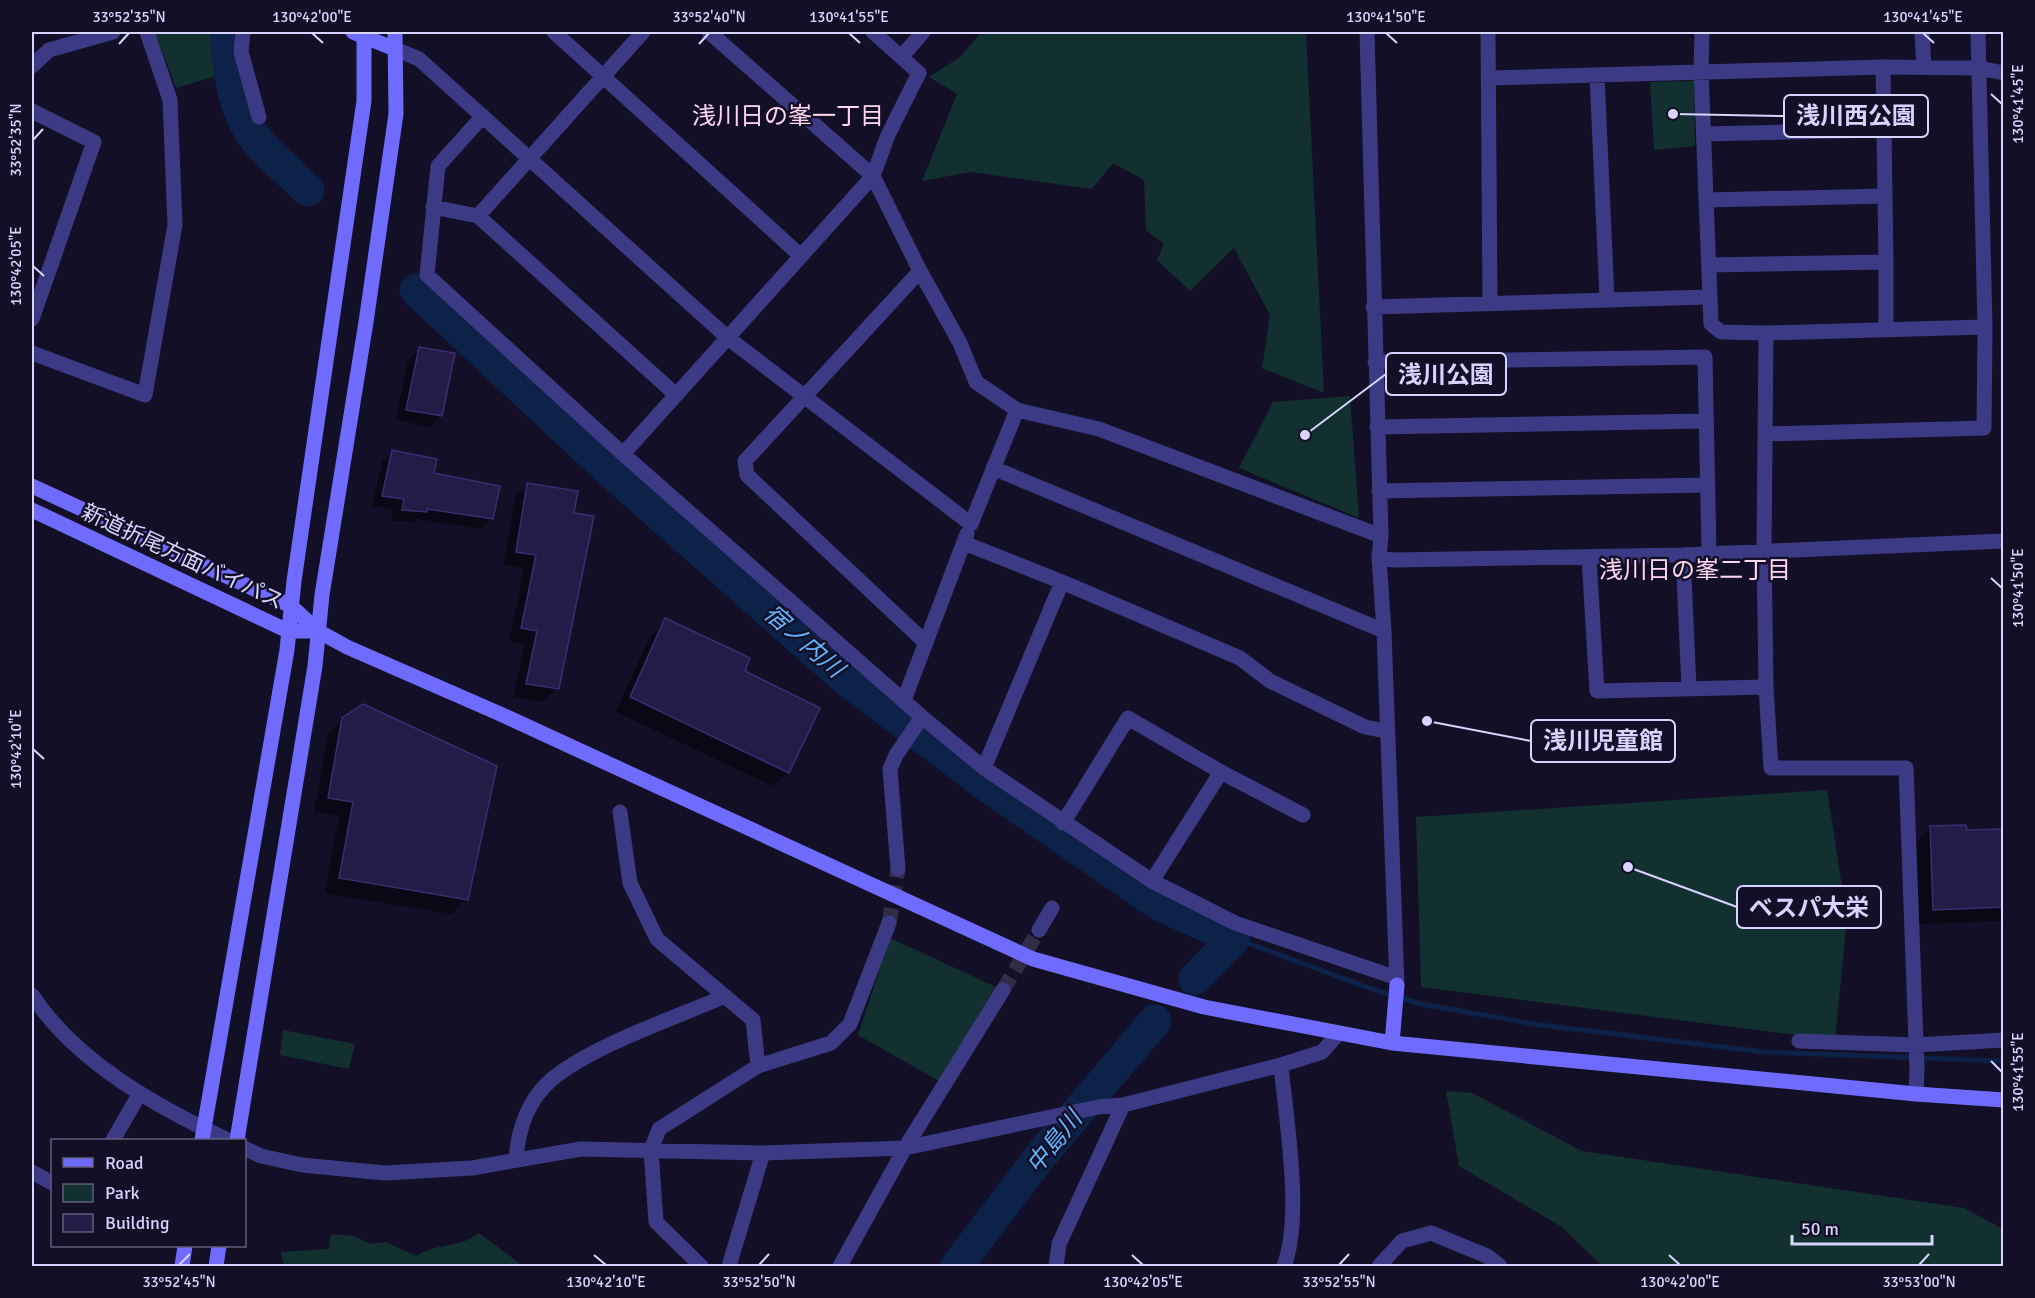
<svg xmlns="http://www.w3.org/2000/svg" width="2035" height="1298" viewBox="0 0 2035 1298" font-family="Signika,'Noto Sans JP',sans-serif">
<style>
.green{fill:#12302f}
.shadow{fill:#0007}
.lines{fill:none;stroke-linecap:round;stroke-linejoin:round}
.stream{stroke:#0c2248;stroke-width:5}
.river{stroke:#0c2248;stroke-width:33}
.building{fill:#241b47;stroke:#3b2d73;stroke-width:1.5}
.street-tunnel{stroke:#312d47;stroke-width:15;stroke-dasharray:15 8;stroke-linecap:butt}
.street{stroke:#3d3a85;stroke-width:15}
.secondary{stroke:#6f6bff;stroke-width:15}
.ticks{fill:none;stroke:#d9d4ff;stroke-width:2}
.labels{text-anchor:middle;stroke-width:5;stroke-linejoin:round;paint-order:stroke}
.street-label{font-size:22px;fill:#d9d4ff;stroke:#130f26}
.neighbourhood-label{font-size:24px;fill:#ffd6f0;stroke:#130f26}
.water-label{font-size:24px;font-style:italic;fill:#62b6ff;stroke:#130f26}
.leader{fill:none;stroke:#d9d4ff;stroke-width:2}
.callout-dot{fill:#d9d4ff;stroke:#130f26;stroke-width:2}
.callout{fill:#130f26;stroke:#d9d4ff;stroke-width:2}
.callout-label{font-size:24px;text-anchor:middle;font-weight:bold;fill:#d9d4ff}
.neatline{fill:none;stroke:#d9d4ff;stroke-width:2}
.ticks-label{font-size:15px;text-anchor:middle;fill:#d9d4ff}
</style>
<rect width="100%" height="100%" fill="#130f26"/>
<path class="green" d="M 155,32 L 215,32 L 217,76 L 176,88 Z
M 982,32 L 1306,32 L 1324,393 L 1262,368 L 1270,315 L 1234,248 L 1190,291 L 1157,260 L 1164,244 L 1146,230 L 1144,180 L 1113,163 L 1092,189 L 971,172 L 922,181 L 957,94 L 929,77 L 960,57 Z
M 1694,81 L 1695,146 L 1654,150 L 1650,82 Z
M 1350,396 L 1359,518 L 1239,468 L 1273,402 Z
M 1827,790 L 1847,918 L 1835,1040 L 1421,987 L 1416,817 Z
M 890,938 L 996,987 L 939,1081 L 858,1035 Z
M 283,1030 L 355,1044 L 349,1069 L 280,1055 Z
M 1446,1091 L 1472,1093 L 1582,1151 L 1964,1208 L 2003,1229 L 2003,1266 L 1602,1266 L 1562,1227 L 1459,1166 Z
M 479,1233 L 523,1266 L 284,1266 L 281,1252 L 329,1249 L 331,1234 L 354,1236 L 370,1244 L 386,1242 L 416,1256 C 441,1241 456,1250 479,1233 Z"/>
<path class="shadow" d="M 419,349 L 441,416 L 430,427 L 396,420 L 408,360 Z
M 393,452 L 492,518 L 481,529 L 417,519 L 414,522 L 392,521 L 393,509 L 372,506 L 382,462 Z
M 528,484 L 572,514 L 557,688 L 544,702 L 513,697 L 525,644 L 509,641 L 524,568 L 504,565 L 515,498 Z
M 666,620 L 788,772 L 773,786 L 616,712 L 651,635 Z
M 343,719 L 466,899 L 452,914 L 325,893 L 339,816 L 314,812 L 328,734 Z
M 1931,827 L 1965,832 L 2004,842 L 2004,921 L 1919,924 L 1916,842 Z"/>
<g class="lines">
<path class="stream" d="M 1234,938 L 1372,989 L 1421,1004 L 1540,1025 L 1765,1052 L 2004,1061"/>
<path class="river" d="M 226,32 C 229,67 232,108 255,138 C 270,157 291,173 308,190
M 416,290 L 609,470 L 846,679 L 985,784 L 1160,905 L 1234,938 L 1195,979
M 957,1266 L 1042,1154 L 1155,1021"/>
</g>
<path class="building" d="M 419,347 L 455,353 L 442,416 L 406,410 Z
M 392,450 L 437,459 L 434,473 L 500,486 L 493,519 L 427,509 L 427,512 L 402,510 L 404,499 L 382,496 Z
M 527,483 L 578,491 L 574,513 L 594,516 L 559,689 L 526,684 L 537,631 L 521,628 L 536,555 L 516,552 Z
M 665,618 L 750,658 L 745,671 L 820,708 L 789,773 L 630,697 Z
M 363,704 L 497,766 L 468,900 L 339,878 L 353,802 L 328,798 L 342,718 Z
M 1966,825 L 1967,830 L 2003,829 L 2004,907 L 1933,910 L 1930,826 Z"/>
<g class="lines">
<path class="street-tunnel" d="M 889,923 L 898,869
M 1003,990 L 1039,930"/>
<path class="street" d="M 243,32 L 241,52 L 259,117
M 554,32 L 801,256
M 709,32 L 873,176 L 920,271 L 960,343 L 976,382 L 1017,410 L 1099,429 L 1381,536
M 1367,32 L 1381,536 L 1379,558 L 1384,631 L 1397,985
M 1488,32 L 1490,301
M 1702,32 L 1701,70 L 1711,324 L 1721,332 L 1766,333 L 1985,327 L 1978,32
M 1922,32 L 1924,67
M 395,49 L 419,59 L 728,338 L 971,524 L 1017,410
M 902,56 L 923,32
M 32,66 L 49,50 L 113,32
M 1597,75 L 1607,299
M 1489,78 L 1883,67 L 1979,68 L 2004,73
M 32,111 L 94,142 L 32,319
M 483,116 L 438,166 L 427,275 L 623,454 L 922,717 L 984,768 L 1152,881 L 1235,923 L 1397,978
M 1704,134 L 1882,130
M 1706,200 L 1884,196
M 433,207 L 478,216 L 675,394
M 478,216 L 643,32
M 1710,265 L 1886,262 L 1883,67
M 920,271 L 745,461 L 747,475 L 926,643
M 1373,307 L 1709,297
M 1886,330 L 1886,262
M 32,353 L 145,395 L 175,225 L 170,100 L 147,32
M 1375,362 L 1705,357 L 1709,552
M 1377,427 L 1705,421
M 1765,434 L 1984,428 L 1985,327
M 623,454 L 873,176 L 888,135 L 919,73 L 873,32
M 993,468 L 1384,631
M 1379,491 L 1708,485
M 964,543 L 1062,582 L 1240,658 L 1270,681 L 1365,727 L 1386,731
M 1683,555 L 1689,688
M 1379,558 L 1394,560 L 1683,555 L 2004,541
M 1589,558 L 1597,691 L 1766,687 L 1764,550 L 1766,333
M 1766,687 L 1771,768 L 1906,768 L 1917,1069 L 1916,1094
M 904,700 L 967,534
M 984,768 L 1062,582
M 620,812 L 630,883 L 657,939 L 753,1020 L 758,1066
M 1063,823 L 1128,718 L 1221,772 L 1303,815
M 898,869 L 890,769 L 896,755 L 922,717
M 1152,881 L 1221,772
M 1039,930 L 1052,908
M 32,995 C 76,1062 157,1107 228,1140
M 1799,1041 L 1916,1045 L 2004,1040
M 1281,1065 C 1286,1121 1303,1216 1284,1266
M 113,1140 L 140,1093
M 244,1148 L 261,1156 L 302,1165 L 385,1173 L 472,1168 L 581,1149 L 763,1153 L 905,1148 L 1098,1107 L 1123,1105 L 1281,1065 L 1322,1052 L 1339,1033
M 516,1159 C 518,1130 528,1100 551,1080 C 591,1046 675,1018 725,996
M 32,1172 L 52,1183
M 701,1266 L 656,1222 L 651,1150 L 659,1129 L 758,1066 L 831,1043 L 850,1024 L 889,923
M 729,1266 L 763,1153
M 840,1266 L 905,1148 L 1003,990
M 1056,1266 L 1059,1244 L 1123,1105
M 1379,1266 L 1402,1241 L 1431,1233 L 1487,1256 L 1500,1266"/>
<path class="secondary" d="M 353,32 L 395,49
M 32,486 L 291,606 L 318,631 L 347,647 L 498,713 L 1033,959 L 1204,1007 L 1392,1043 L 1916,1094 L 2004,1100
M 32,510 L 288,631 L 318,631
M 1392,1043 L 1397,985
M 202,1140 L 287,650 L 294,581 L 364,101 L 364,32
M 237,1140 L 315,666 L 322,595 L 366,322 L 396,114 L 395,32
M 182,1266 L 185,1246
M 216,1266 L 219,1246"/>
</g>
<path class="ticks" d="M 312,33 L 323,43M 849,33 L 860,43M 1386,33 L 1397,43M 1923,33 L 1934,43M 119,44 L 129,33M 699,44 L 709,33M 1991,94 L 2002,104M 33,140 L 43,129M 33,266 L 44,276M 1991,578 L 2002,588M 33,749 L 44,759M 1991,1061 L 2002,1072M 594,1255 L 606,1265M 1132,1255 L 1143,1265M 1669,1255 L 1680,1265M 179,1265 L 190,1254M 759,1265 L 769,1254M 1339,1265 L 1349,1254M 1919,1265 L 1929,1254"/>
<g class="labels">
<g class="street-label">
<text transform="translate(183 556) rotate(25)" y="8">新道折尾方面バイパス</text>
</g>
<g class="neighbourhood-label">
<text x="788" y="124">浅川日の峯一丁目</text>
<text x="1695" y="578">浅川日の峯二丁目</text>
</g>
<g class="water-label">
<text transform="translate(804 641) rotate(41)" y="8">宿ノ内川</text>
<text transform="translate(1054 1142) rotate(-51)" y="8">中島川</text>
</g>
</g>
<path class="leader" d="M1673 114L1784 116M1305 435L1386 374M1427 721L1531 741M1628 867L1737 907"/>
<g class="callout-dot">
<circle cx="1673" cy="114" r="6"/>
<circle cx="1305" cy="435" r="6"/>
<circle cx="1427" cy="721" r="6"/>
<circle cx="1628" cy="867" r="6"/>
</g>
<g class="callout">
<rect x="1784" y="95" width="144" height="42" rx="6"/>
<rect x="1386" y="353" width="120" height="42" rx="6"/>
<rect x="1531" y="720" width="144" height="42" rx="6"/>
<rect x="1737" y="886" width="144" height="42" rx="6"/>
</g>
<g class="callout-label">
<text x="1856" y="124">浅川西公園</text>
<text x="1446" y="383">浅川公園</text>
<text x="1603" y="749">浅川児童館</text>
<text x="1809" y="916">ベスパ大栄</text>
</g>
<rect width="2035" height="1298" fill="none" stroke="#130f26" stroke-width="66"/>
<rect x="51" y="1139" width="195" height="108" fill="#130f26" stroke="#625e7d" stroke-width="1.5"/>
<rect x="63" y="1158" width="30" height="9" fill="#6f6bff" stroke="#625e7d" stroke-width="1.5"/>
<text x="105" y="1169" font-size="18" fill="#d9d4ff">Road</text>
<rect x="63" y="1184" width="30" height="18" fill="#12302f" stroke="#625e7d" stroke-width="1.5"/>
<text x="105" y="1199" font-size="18" fill="#d9d4ff">Park</text>
<rect x="63" y="1214" width="30" height="18" fill="#241b47" stroke="#625e7d" stroke-width="1.5"/>
<text x="105" y="1229" font-size="18" fill="#d9d4ff">Building</text>
<path d="M1792 1235v9h140v-9" fill="none" stroke="#d9d4ff" stroke-width="3"/>
<text x="1801" y="1235" font-size="18" fill="#d9d4ff" stroke="#130f26" stroke-width="4.5" paint-order="stroke">50 m</text>
<rect x="33" y="33" width="1969" height="1232" class="neatline"/>
<g class="ticks-label">
<text x="129" y="22">33°52'35"N</text>
<text x="312" y="22">130°42'00"E</text>
<text x="709" y="22">33°52'40"N</text>
<text x="849" y="22">130°41'55"E</text>
<text x="1386" y="22">130°41'50"E</text>
<text x="1923" y="22">130°41'45"E</text>
<text transform="translate(2018 104) rotate(-90)" y="5">130°41'45"E</text>
<text transform="translate(16 140) rotate(-90)" y="5">33°52'35"N</text>
<text transform="translate(16 266) rotate(-90)" y="5">130°42'05"E</text>
<text transform="translate(2018 588) rotate(-90)" y="5">130°41'50"E</text>
<text transform="translate(16 749) rotate(-90)" y="5">130°42'10"E</text>
<text transform="translate(2018 1072) rotate(-90)" y="5">130°41'55"E</text>
<text x="179" y="1287">33°52'45"N</text>
<text x="606" y="1287">130°42'10"E</text>
<text x="759" y="1287">33°52'50"N</text>
<text x="1143" y="1287">130°42'05"E</text>
<text x="1339" y="1287">33°52'55"N</text>
<text x="1680" y="1287">130°42'00"E</text>
<text x="1919" y="1287">33°53'00"N</text>
</g>
</svg>
